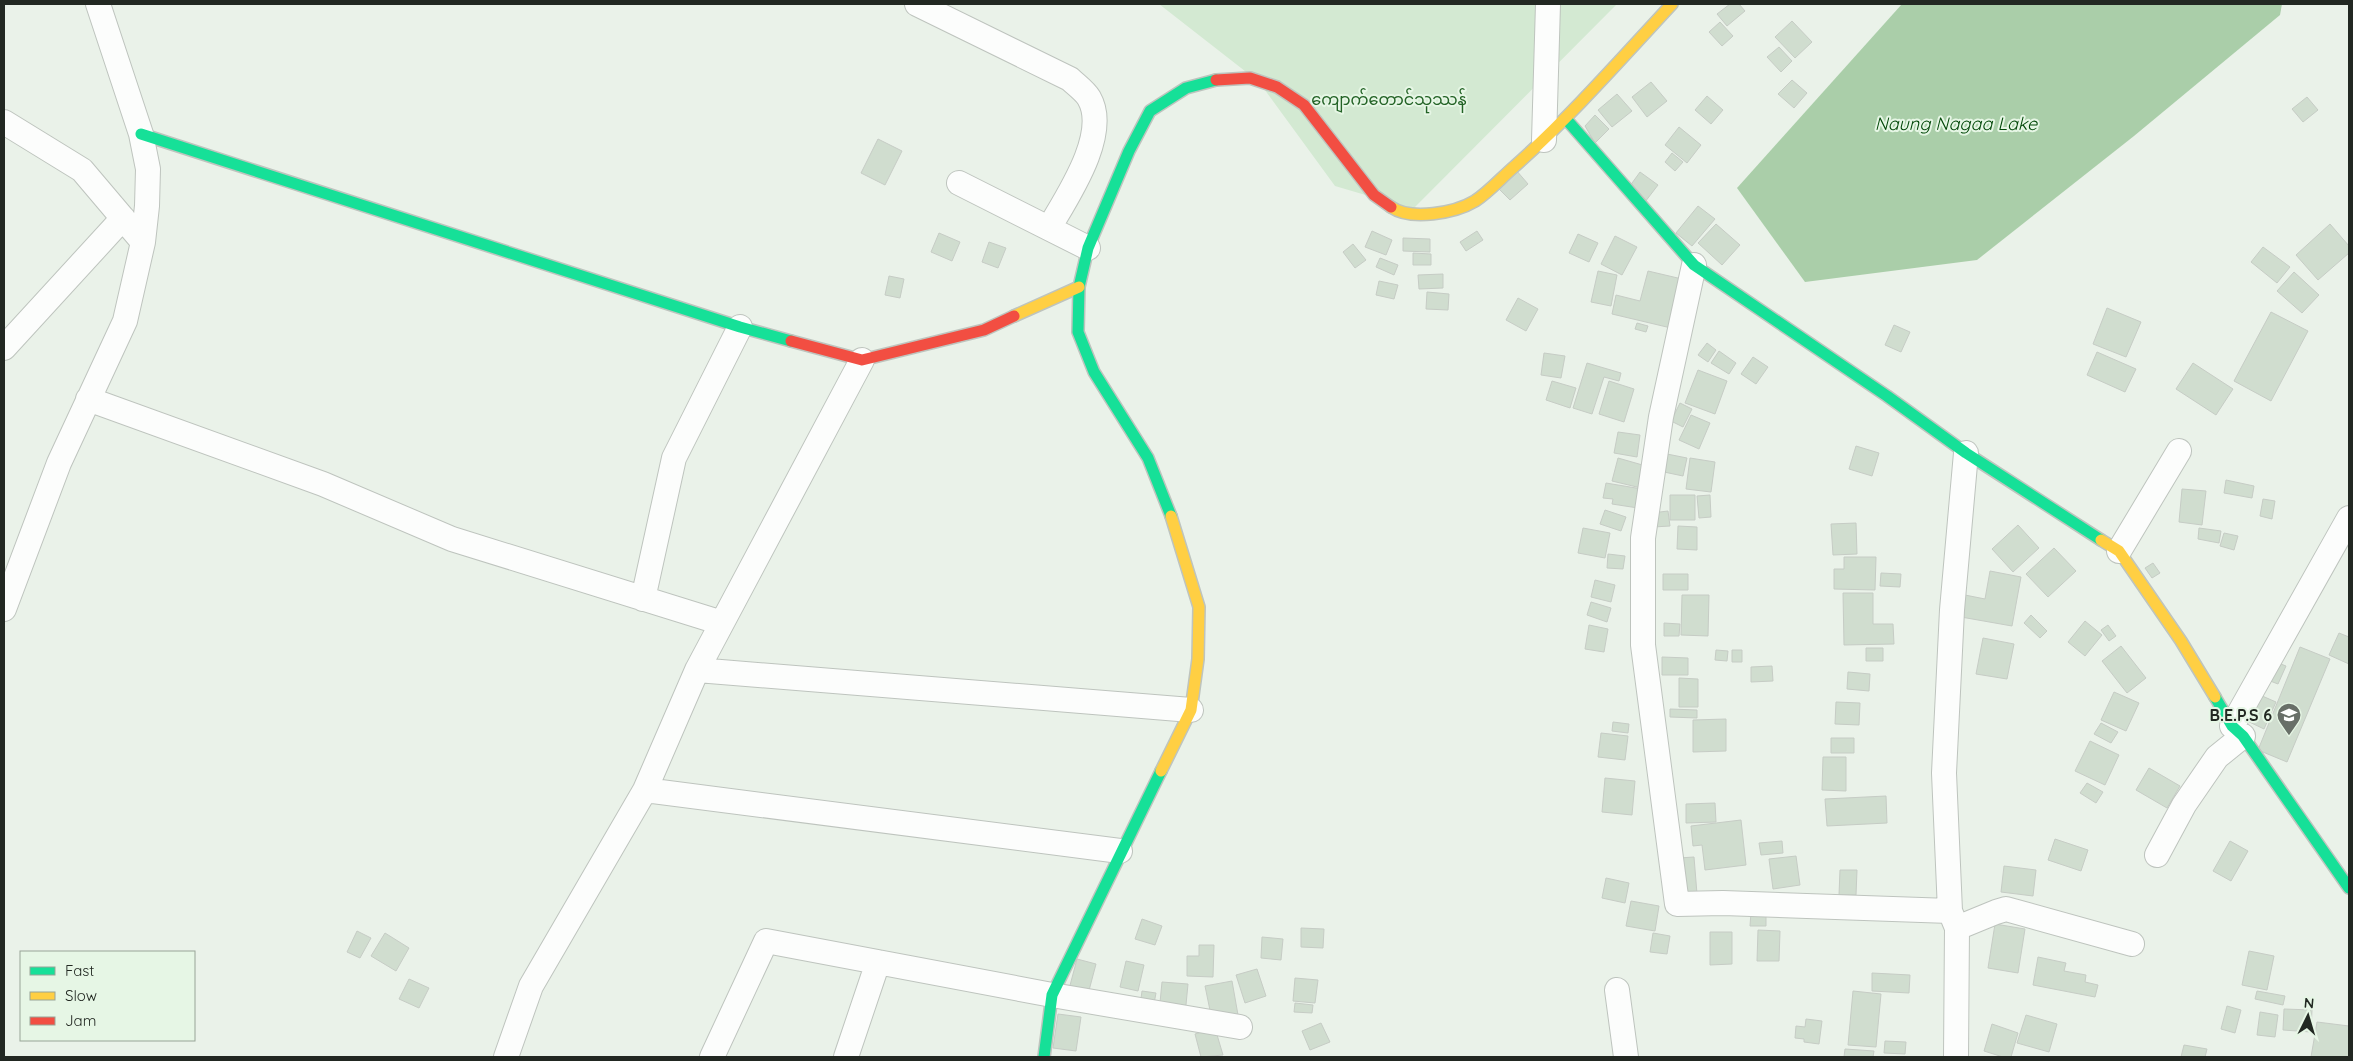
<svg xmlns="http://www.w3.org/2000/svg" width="2353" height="1061" viewBox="0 0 2353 1061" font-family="Quicksand,'Noto Sans Myanmar',sans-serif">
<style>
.green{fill:#d3e9d2}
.water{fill:#aacea9}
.building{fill:#d0ddcf;stroke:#c6ccc5}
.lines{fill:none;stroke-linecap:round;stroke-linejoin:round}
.street-casing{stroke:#bec4be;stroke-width:26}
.fast-casing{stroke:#bec4be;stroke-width:14}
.slow-casing{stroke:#bec4be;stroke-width:14}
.jam-casing{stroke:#bec4be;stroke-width:14}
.street{stroke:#fcfdfc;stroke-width:24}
.fast{stroke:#16e098;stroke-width:11}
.slow{stroke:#ffcf43;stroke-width:11}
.jam{stroke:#f24e42;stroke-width:11}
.labels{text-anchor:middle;stroke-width:4;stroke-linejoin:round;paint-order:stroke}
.park-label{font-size:16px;fill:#236326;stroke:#e6f6e5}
.poi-label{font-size:16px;font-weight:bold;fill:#222822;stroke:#e6f6e5;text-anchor:end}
.water-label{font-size:18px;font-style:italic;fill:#004707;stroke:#e6f6e5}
</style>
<rect width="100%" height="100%" fill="#eaf2e9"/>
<path class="green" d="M 1159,4 L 1617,4 L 1413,209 L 1335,186 L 1259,82 Z"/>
<path class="water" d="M 1902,4 L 2282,4 L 2280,15 L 2134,136 L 1977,260 L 1805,282 L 1737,188 Z"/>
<path class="building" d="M 1730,4 L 1739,4 L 1745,11 L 1727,26 L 1717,14 Z
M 1792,21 L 1812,42 L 1795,58 L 1775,37 Z
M 1720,22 L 1733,36 L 1722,46 L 1709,32 Z
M 1779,47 L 1792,61 L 1781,72 L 1767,57 Z
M 1792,80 L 1807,93 L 1794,108 L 1778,94 Z
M 1651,82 L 1667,101 L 1647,117 L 1632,97 Z
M 1617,94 L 1632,111 L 1612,127 L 1598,110 Z
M 1707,96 L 1723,110 L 1711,124 L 1695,110 Z
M 2307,97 L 2318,110 L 2303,122 L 2292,109 Z
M 1595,115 L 1609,129 L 1595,143 L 1585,126 Z
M 1679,127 L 1701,145 L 1687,163 L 1665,145 Z
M 878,139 L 902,151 L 885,185 L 861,173 Z
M 1672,153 L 1683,162 L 1675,171 L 1665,162 Z
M 1516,170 L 1528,184 L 1510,200 L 1497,187 Z
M 1640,172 L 1658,185 L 1645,202 L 1627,190 Z
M 1698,206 L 1715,219 L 1692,246 L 1676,233 Z
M 1716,224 L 1740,245 L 1722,265 L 1698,243 Z
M 2330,224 L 2349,246 L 2349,253 L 2318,280 L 2296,255 Z
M 1372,231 L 1392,240 L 1386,255 L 1365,247 Z
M 1477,231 L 1483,240 L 1466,251 L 1460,242 Z
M 939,233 L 960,242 L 952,261 L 931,252 Z
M 1578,234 L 1598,243 L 1589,262 L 1569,253 Z
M 1615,236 L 1637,247 L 1622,275 L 1601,264 Z
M 1403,238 L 1430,239 L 1430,252 L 1403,251 Z
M 989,242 L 1006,248 L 998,268 L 982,262 Z
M 1353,244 L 1366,260 L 1355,268 L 1343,252 Z
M 2263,247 L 2290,267 L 2277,283 L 2251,262 Z
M 1413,253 L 1431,254 L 1431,265 L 1413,265 Z
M 1380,258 L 1398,265 L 1394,275 L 1376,267 Z
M 1598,271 L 1617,275 L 1611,306 L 1591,302 Z
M 1648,271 L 1682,279 L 1671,328 L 1612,314 L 1616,295 L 1640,301 Z
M 2294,272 L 2319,295 L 2302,313 L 2277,291 Z
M 1443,274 L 1443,288 L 1419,289 L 1418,275 Z
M 889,276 L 904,279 L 900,298 L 885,295 Z
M 1379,281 L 1398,285 L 1394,299 L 1376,295 Z
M 1427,292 L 1449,294 L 1448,310 L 1426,309 Z
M 1518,298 L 1538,309 L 1526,331 L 1506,320 Z
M 2107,308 L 2141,322 L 2126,357 L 2093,344 Z
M 2271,312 L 2308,331 L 2271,401 L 2234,381 Z
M 1637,323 L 1648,326 L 1646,332 L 1635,329 Z
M 1894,325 L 1910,332 L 1901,352 L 1885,345 Z
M 1707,343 L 1716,350 L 1708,362 L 1698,355 Z
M 1719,351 L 1736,363 L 1729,374 L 1711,363 Z
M 2097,352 L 2136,369 L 2125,392 L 2087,375 Z
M 1544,353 L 1565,356 L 1561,378 L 1541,375 Z
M 1753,357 L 1768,367 L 1756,384 L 1741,374 Z
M 1587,363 L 1621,373 L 1619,381 L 1604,377 L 1592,414 L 1573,408 Z
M 2193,363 L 2233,389 L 2216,415 L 2176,389 Z
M 1698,370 L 1727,381 L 1715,414 L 1685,403 Z
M 1552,381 L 1576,388 L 1570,408 L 1546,400 Z
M 1609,381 L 1634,389 L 1624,422 L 1599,414 Z
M 1680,403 L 1692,409 L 1683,427 L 1671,421 Z
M 1691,415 L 1710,423 L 1699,449 L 1679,440 Z
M 1618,432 L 1640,435 L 1637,457 L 1614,453 Z
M 1856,446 L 1879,453 L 1872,476 L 1849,469 Z
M 1667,454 L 1687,458 L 1683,476 L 1664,472 Z
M 1618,458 L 1646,466 L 1641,488 L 1612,481 Z
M 1690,458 L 1715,462 L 1711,492 L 1686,489 Z
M 2226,480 L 2254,486 L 2252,498 L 2224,493 Z
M 1606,483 L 1642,489 L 1638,508 L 1612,504 L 1613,499 L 1603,498 Z
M 2182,489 L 2206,491 L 2202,525 L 2179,522 Z
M 1670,495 L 1695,495 L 1695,520 L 1670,520 Z
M 1710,495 L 1711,517 L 1699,518 L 1697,496 Z
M 2263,499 L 2275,501 L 2272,519 L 2260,516 Z
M 1605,510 L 1626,517 L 1621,531 L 1600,524 Z
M 1668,511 L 1670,526 L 1653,527 L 1652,513 Z
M 1856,523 L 1857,554 L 1833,555 L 1831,524 Z
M 2018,525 L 2039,548 L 2013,572 L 1992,549 Z
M 1678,526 L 1697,527 L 1697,550 L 1677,549 Z
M 1583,528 L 1610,533 L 1605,558 L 1578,553 Z
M 2199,528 L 2221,531 L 2219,543 L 2198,539 Z
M 2224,533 L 2238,536 L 2234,550 L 2220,546 Z
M 2054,548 L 2076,571 L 2048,597 L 2026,574 Z
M 1608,554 L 1625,556 L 1623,569 L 1607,568 Z
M 1844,557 L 1876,557 L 1875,590 L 1834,589 L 1834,569 L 1844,569 Z
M 2153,563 L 2160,573 L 2152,578 L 2145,568 Z
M 1990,571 L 2021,577 L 2012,626 L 1961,617 L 1965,595 L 1985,599 Z
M 1881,573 L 1901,574 L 1900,587 L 1880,586 Z
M 1663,574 L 1688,574 L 1688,590 L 1663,590 Z
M 1595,580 L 1615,585 L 1611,602 L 1591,597 Z
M 1843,593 L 1873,593 L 1873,624 L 1893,624 L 1894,644 L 1844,645 Z
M 1682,595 L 1709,595 L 1708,636 L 1681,635 Z
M 1591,602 L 1611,608 L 1607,622 L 1587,615 Z
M 2031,615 L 2047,631 L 2040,638 L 2024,623 Z
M 2085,621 L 2102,635 L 2085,656 L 2068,642 Z
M 1664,623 L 1680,624 L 1679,636 L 1664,636 Z
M 1589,625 L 1608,629 L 1604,652 L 1585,649 Z
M 2108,625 L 2116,636 L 2109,641 L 2101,630 Z
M 2339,633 L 2349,637 L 2349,664 L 2329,655 Z
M 1983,638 L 2014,644 L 2007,679 L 1976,674 Z
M 2121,646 L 2146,678 L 2127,693 L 2102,661 Z
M 2300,647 L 2330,659 L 2287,762 L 2258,750 Z
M 1866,648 L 1883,648 L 1883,661 L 1866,661 Z
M 1716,650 L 1728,651 L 1727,661 L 1715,660 Z
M 1732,650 L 1742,650 L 1742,662 L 1732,662 Z
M 1662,657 L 1688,658 L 1688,675 L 1662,675 Z
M 2273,661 L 2286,666 L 2278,684 L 2265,679 Z
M 1772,666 L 1773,681 L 1751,682 L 1751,667 Z
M 1848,672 L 1870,674 L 1869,691 L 1847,689 Z
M 1679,678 L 1698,679 L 1698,707 L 1679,707 Z
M 2114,692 L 2139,703 L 2126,731 L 2101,720 Z
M 2253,692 L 2276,702 L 2264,729 L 2241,718 Z
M 1836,702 L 1860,703 L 1859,725 L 1835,724 Z
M 1670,709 L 1697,710 L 1697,718 L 1670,717 Z
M 1726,719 L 1726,751 L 1693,752 L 1693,720 Z
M 1613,722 L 1629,724 L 1628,733 L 1612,731 Z
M 2101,723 L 2118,732 L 2111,743 L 2094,734 Z
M 1601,733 L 1628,736 L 1625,760 L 1598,757 Z
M 1831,738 L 1854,738 L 1854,753 L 1831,753 Z
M 2090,741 L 2119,755 L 2105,785 L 2075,771 Z
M 1823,757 L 1846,757 L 1846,791 L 1822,790 Z
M 2149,768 L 2180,786 L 2167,808 L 2136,790 Z
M 1605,778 L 1635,781 L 1632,815 L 1602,812 Z
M 2087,783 L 2103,792 L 2096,803 L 2080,793 Z
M 1886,796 L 1887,823 L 1827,826 L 1825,799 Z
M 1715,803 L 1716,822 L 1686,823 L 1686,804 Z
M 1741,820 L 1746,865 L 1705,870 L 1702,845 L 1693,846 L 1691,826 Z
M 2055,839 L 2088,850 L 2081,871 L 2048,860 Z
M 1782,841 L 1783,853 L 1761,855 L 1759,843 Z
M 2230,841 L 2248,851 L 2231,881 L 2213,871 Z
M 1796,856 L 1800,885 L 1773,889 L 1769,859 Z
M 1694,857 L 1697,894 L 1681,895 L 1679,858 Z
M 2004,866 L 2036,870 L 2033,896 L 2001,892 Z
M 1840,870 L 1857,870 L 1856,895 L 1839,895 Z
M 1606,878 L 1629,883 L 1625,903 L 1602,898 Z
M 1631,901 L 1659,906 L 1655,931 L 1626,926 Z
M 1751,912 L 1766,913 L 1766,926 L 1750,926 Z
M 1142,919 L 1162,926 L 1155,945 L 1135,939 Z
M 1995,924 L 2025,929 L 2018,973 L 1988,968 Z
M 1301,928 L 1324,929 L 1323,948 L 1301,947 Z
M 1758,930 L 1780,931 L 1779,961 L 1757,961 Z
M 357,931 L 371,938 L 360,958 L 347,952 Z
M 1710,932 L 1732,932 L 1732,964 L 1710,965 Z
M 385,933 L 409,948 L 396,971 L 371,956 Z
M 1653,933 L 1670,936 L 1667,954 L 1650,952 Z
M 1262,937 L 1283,939 L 1281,960 L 1261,958 Z
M 1199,945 L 1214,945 L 1213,977 L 1187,976 L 1187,956 L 1199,956 Z
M 2249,951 L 2274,956 L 2267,990 L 2242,985 Z
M 2038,957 L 2066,963 L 2064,971 L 2086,975 L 2085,982 L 2098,985 L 2095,997 L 2033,985 Z
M 1077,959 L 1096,964 L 1087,998 L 1068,993 Z
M 1126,961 L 1144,965 L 1138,991 L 1120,987 Z
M 1257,969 L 1266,996 L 1245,1003 L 1236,975 Z
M 1872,973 L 1910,975 L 1909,993 L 1872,991 Z
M 1295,978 L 1318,980 L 1315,1003 L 1293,1001 Z
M 409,979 L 429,988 L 419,1008 L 399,999 Z
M 1232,981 L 1238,1015 L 1212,1020 L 1205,986 Z
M 1162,982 L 1188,984 L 1185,1015 L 1159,1013 Z
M 1142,991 L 1156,993 L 1153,1009 L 1140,1006 Z
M 1853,991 L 1881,994 L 1876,1047 L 1848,1045 Z
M 2257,991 L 2285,996 L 2283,1005 L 2255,999 Z
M 1295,1003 L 1313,1005 L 1312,1013 L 1294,1012 Z
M 2227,1006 L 2241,1010 L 2235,1033 L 2221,1029 Z
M 2284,1009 L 2312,1010 L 2311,1032 L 2283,1030 Z
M 2260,1012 L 2278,1015 L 2275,1037 L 2257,1035 Z
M 1058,1014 L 1081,1017 L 1076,1051 L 1053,1048 Z
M 2026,1015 L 2057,1024 L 2049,1052 L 2017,1043 Z
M 1806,1019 L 1822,1021 L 1819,1044 L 1804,1042 L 1804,1039 L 1795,1038 L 1796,1026 L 1805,1027 Z
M 2317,1022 L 2349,1026 L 2349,1057 L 2311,1057 Z
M 1321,1023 L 1330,1042 L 1310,1050 L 1302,1031 Z
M 1992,1024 L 2018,1033 L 2011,1057 L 2003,1057 L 1984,1051 Z
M 1215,1028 L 1223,1055 L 1201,1057 L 1195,1034 Z
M 1885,1041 L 1906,1042 L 1905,1054 L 1884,1053 Z
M 2184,1045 L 2207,1049 L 2205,1057 L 2181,1057 Z
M 1845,1049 L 1874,1051 L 1873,1057 L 1844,1057 Z"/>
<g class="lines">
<defs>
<path id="street" d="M 917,4 L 1070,79 C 1075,84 1085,91 1089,98 C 1110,134 1067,197 1049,228
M 4,122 L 82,170 L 143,242
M 1544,140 L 1548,4
M 959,183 L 1088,248
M 1694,265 L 1661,417 L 1643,538 L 1643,645 L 1677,904 L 1723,903 L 1950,911
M 4,348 L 123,218
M 88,399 L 323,484 L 452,539 L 722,623
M 2119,551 L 2179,451
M 643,599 L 674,458 L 740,327
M 4,609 L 59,463 L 125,321 L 143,242 L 147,206 L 148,169 L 141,134 L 98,4
M 697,670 L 1191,710
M 2232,726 L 2349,518
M 645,790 L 1120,851
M 2157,855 L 2184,805 L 2217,757 L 2243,736
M 1957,928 L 1996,912 L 2006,909 L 2132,944
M 1617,990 L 1626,1057
M 506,1057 L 531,986 L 645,790 L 697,670 L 862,360
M 712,1057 L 766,941 L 1052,995 L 1240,1027
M 846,1057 L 878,962
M 1956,1057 L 1957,928 L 1950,911 L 1944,773 L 1952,610 L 1966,453"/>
<path id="fast" d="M 1566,119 L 1694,265 L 1887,396 L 1966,453 L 2101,540
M 141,134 L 740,327 L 791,341
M 1171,516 L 1148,458 L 1094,372 L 1078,332 L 1079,287 L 1088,248 L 1129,151 L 1150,111 L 1186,88 L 1216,80
M 2215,697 L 2232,726 L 2243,736 L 2349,888
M 1044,1057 L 1052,995 L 1161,771"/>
<path id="slow" d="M 1391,207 C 1411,221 1455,213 1475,201 C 1489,192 1502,177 1515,166 C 1571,116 1621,59 1672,4
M 1014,316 L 1079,287
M 2101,540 L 2119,551 L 2181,641 L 2215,697
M 1161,771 L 1191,710 L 1198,659 L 1199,607 L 1171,516"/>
<path id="jam" d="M 1216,80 L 1250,78 L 1277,87 L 1304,105 L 1374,195 L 1391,207
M 791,341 L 862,360 L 984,330 L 1014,316"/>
</defs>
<use href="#street" class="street-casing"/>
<use href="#fast" class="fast-casing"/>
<use href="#slow" class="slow-casing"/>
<use href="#jam" class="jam-casing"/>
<use href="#street" class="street"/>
<use href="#fast" class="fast"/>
<use href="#slow" class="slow"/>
<use href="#jam" class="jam"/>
</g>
<defs>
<symbol id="school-pin" viewBox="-11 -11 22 30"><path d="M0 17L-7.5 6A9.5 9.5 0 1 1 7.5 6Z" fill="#686f68" stroke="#e6f6e5"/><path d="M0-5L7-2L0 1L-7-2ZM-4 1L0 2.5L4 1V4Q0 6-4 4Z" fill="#fff"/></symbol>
</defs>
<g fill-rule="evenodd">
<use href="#school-pin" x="2275" y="701" width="28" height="38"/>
</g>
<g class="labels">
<g class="park-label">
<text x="1389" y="105">ကျောက်တောင်သုဿန်</text>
</g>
<g class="poi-label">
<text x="2272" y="721">B.E.P.S 6</text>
</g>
<g class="water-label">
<text x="1956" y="130">Naung Nagaa Lake</text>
</g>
</g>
<rect width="2353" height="1061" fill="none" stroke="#222822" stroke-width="10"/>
<rect x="20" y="951" width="175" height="90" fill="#e6f6e5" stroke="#98a497"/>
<rect x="30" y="967" width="25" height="8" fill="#16e098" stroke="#98a497"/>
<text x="65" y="976" font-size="15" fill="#222822">Fast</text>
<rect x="30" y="992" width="25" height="8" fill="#ffcf43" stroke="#98a497"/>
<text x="65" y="1001" font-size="15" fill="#222822">Slow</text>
<rect x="30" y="1017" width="25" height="8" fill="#f24e42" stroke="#98a497"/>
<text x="65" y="1026" font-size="15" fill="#222822">Jam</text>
<g transform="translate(2308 1016) rotate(5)" stroke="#e6f6e5" stroke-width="4" paint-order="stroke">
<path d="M0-4L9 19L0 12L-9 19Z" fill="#222822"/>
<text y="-8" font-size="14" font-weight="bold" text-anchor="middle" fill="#222822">N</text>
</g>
</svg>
